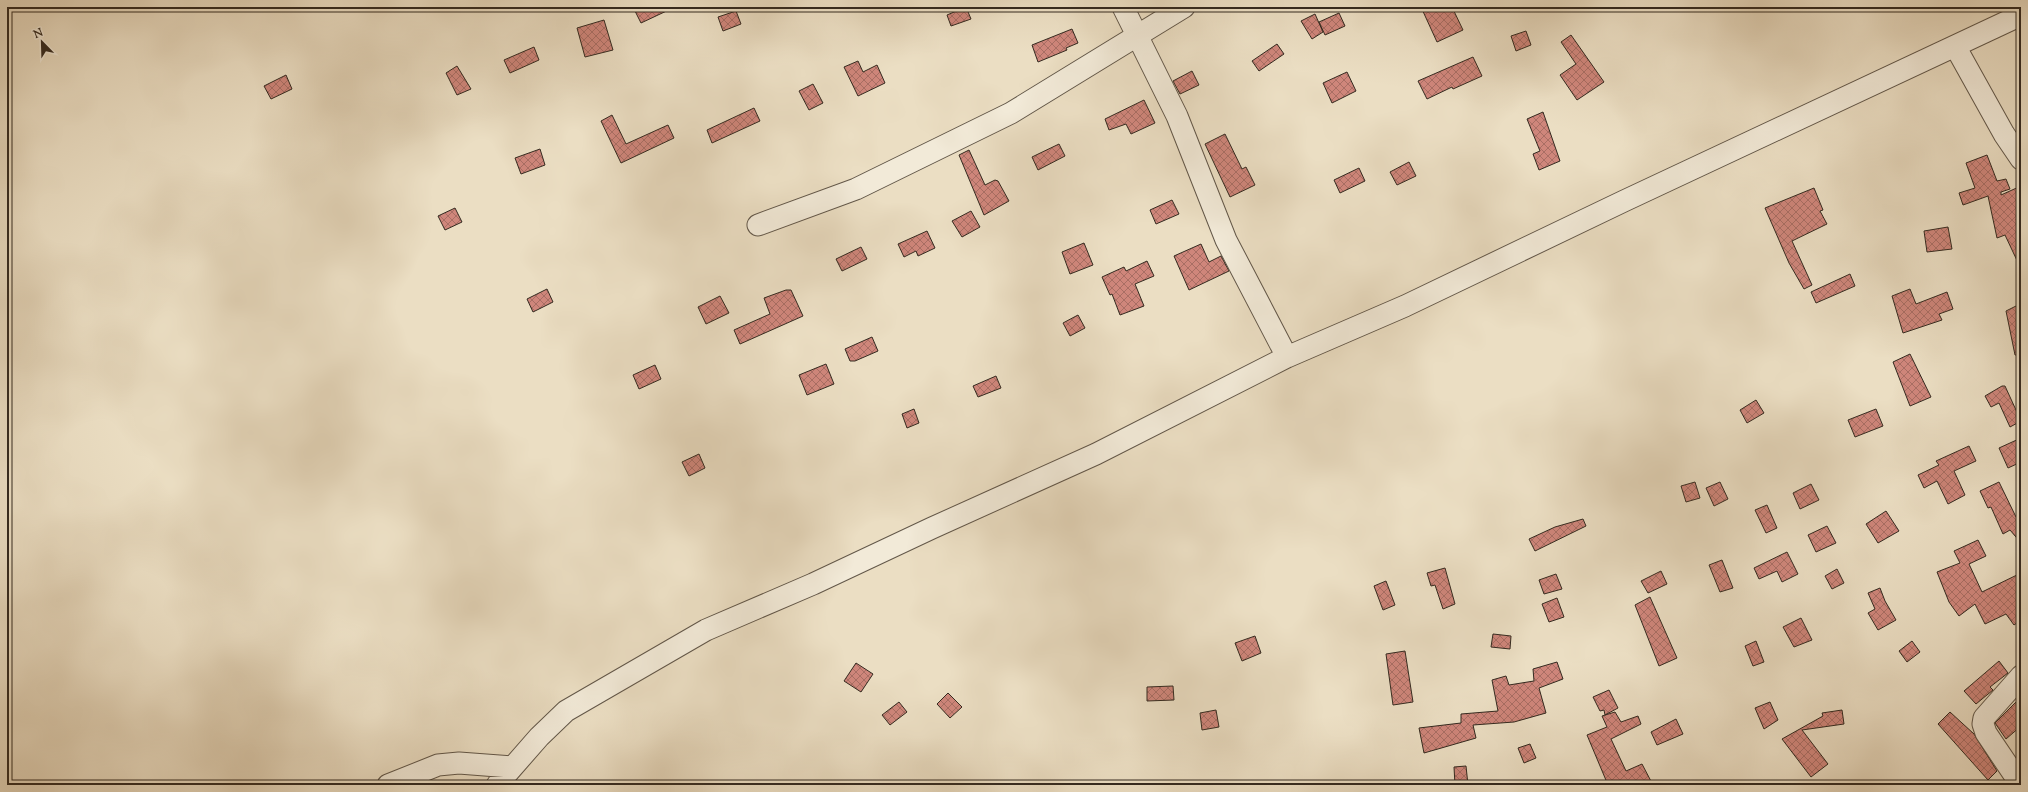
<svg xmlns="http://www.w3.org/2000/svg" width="2028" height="792" viewBox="0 0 2028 792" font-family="'Sorts Mill Goudy',serif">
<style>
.building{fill:url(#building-cross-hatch);stroke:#342a20}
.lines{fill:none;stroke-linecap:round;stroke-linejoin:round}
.minor-casing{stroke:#625749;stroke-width:23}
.minor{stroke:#f2ead8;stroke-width:21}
</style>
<defs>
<pattern id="building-cross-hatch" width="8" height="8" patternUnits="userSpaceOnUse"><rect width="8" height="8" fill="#cf867b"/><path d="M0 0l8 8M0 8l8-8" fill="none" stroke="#a96e64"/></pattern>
</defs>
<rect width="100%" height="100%" fill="#ebdec3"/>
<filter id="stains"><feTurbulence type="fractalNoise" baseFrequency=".005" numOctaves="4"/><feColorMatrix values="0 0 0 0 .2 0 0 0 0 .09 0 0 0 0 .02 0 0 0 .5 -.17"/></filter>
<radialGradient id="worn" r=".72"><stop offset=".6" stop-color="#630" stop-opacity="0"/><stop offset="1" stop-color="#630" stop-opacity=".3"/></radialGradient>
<path class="building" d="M 633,7 L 675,7 L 641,23 Z
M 966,7 L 971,19 L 951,26 L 947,15 Z
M 1421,7 L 1452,7 L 1463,30 L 1437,42 Z
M 736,11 L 741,24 L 723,31 L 718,17 Z
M 1339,13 L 1345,26 L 1325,35 L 1319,22 Z
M 1315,14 L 1323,32 L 1312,39 L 1301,21 Z
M 604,20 L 613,50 L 585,57 L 577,28 Z
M 1072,29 L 1078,43 L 1066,48 L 1067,50 L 1038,62 L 1032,45 Z
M 1526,31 L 1531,45 L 1516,51 L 1511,36 Z
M 1571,35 L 1604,82 L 1577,100 L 1560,75 L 1576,64 L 1561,42 Z
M 1277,44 L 1284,54 L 1259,71 L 1252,61 Z
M 534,47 L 539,60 L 510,73 L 504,60 Z
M 1473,57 L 1482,76 L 1453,89 L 1452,87 L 1427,99 L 1418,81 Z
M 858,61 L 863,72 L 877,65 L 885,83 L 858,96 L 844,67 Z
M 457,66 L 471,89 L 457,95 L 446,73 Z
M 1192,71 L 1199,85 L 1180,94 L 1173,81 Z
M 1347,72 L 1356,91 L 1332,103 L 1323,83 Z
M 286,75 L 292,89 L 271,99 L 264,86 Z
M 813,84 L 823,103 L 809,110 L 799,91 Z
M 1144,100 L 1155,123 L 1131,134 L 1126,124 L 1109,130 L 1105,119 Z
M 754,108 L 760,121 L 712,143 L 707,130 Z
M 1543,112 L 1560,161 L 1539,170 L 1533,154 L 1540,151 L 1527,119 Z
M 612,115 L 626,144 L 668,125 L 674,138 L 621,163 L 601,121 Z
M 1225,134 L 1242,169 L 1246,167 L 1255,185 L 1230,197 L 1205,144 Z
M 1059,144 L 1065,156 L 1038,170 L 1032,157 Z
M 540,149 L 545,165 L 521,174 L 515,158 Z
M 969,150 L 985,185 L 995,180 L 998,181 L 1009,201 L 984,215 L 959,155 Z
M 1987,155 L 1997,181 L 2006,179 L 2010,189 L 2001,192 L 2001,195 L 2021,186 L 2021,217 L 2016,219 L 2021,229 L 2021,269 L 2005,235 L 1997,238 L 1988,196 L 1963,205 L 1959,193 L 1975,188 L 1966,163 Z
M 1409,162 L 1416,176 L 1397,185 L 1390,172 Z
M 1359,168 L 1365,181 L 1340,193 L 1334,180 Z
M 1814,188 L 1823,210 L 1820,211 L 1827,224 L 1792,241 L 1812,285 L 1804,289 L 1789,263 L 1765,208 Z
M 1172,200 L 1179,214 L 1156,224 L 1150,210 Z
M 455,208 L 462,222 L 445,230 L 438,216 Z
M 971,211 L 980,227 L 962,237 L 952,221 Z
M 1948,227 L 1952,249 L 1927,252 L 1924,231 Z
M 927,231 L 935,248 L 918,256 L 916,251 L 904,257 L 898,244 Z
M 1084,243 L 1093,265 L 1070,274 L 1062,252 Z
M 1201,244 L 1209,262 L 1221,256 L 1229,271 L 1189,290 L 1174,256 Z
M 861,247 L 867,259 L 842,271 L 836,259 Z
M 1147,261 L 1154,276 L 1135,284 L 1144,306 L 1120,315 L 1112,294 L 1110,295 L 1102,277 L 1124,267 L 1126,271 Z
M 1850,274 L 1855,286 L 1816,303 L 1811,292 Z
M 547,289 L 553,302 L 533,312 L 527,299 Z
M 1910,289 L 1916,304 L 1947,292 L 1953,309 L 1939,314 L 1942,320 L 1903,333 L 1892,296 Z
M 786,290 L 791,290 L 803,316 L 740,344 L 734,330 L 770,314 L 764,298 Z
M 720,296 L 729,313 L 706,324 L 698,307 Z
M 2016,306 L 2021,317 L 2021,355 L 2015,355 L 2006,311 Z
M 1078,315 L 1085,328 L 1070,336 L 1063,323 Z
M 872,337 L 878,351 L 855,361 L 850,361 L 845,349 Z
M 1910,354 L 1931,397 L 1910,406 L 1893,362 Z
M 826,364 L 834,384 L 807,395 L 799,375 Z
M 655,365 L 661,379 L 639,389 L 633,375 Z
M 996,376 L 1001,388 L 978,397 L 973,386 Z
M 2002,386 L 2005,386 L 2021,421 L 2010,427 L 1999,403 L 1991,407 L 1985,396 Z
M 1756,400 L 1764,413 L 1747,423 L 1740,410 Z
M 914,409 L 919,423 L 907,428 L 902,414 Z
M 1876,409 L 1883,426 L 1855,437 L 1848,420 Z
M 2021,438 L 2021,462 L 2008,468 L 1999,448 Z
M 1969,446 L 1976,461 L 1954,471 L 1965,495 L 1948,504 L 1937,481 L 1924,488 L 1918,475 L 1939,465 L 1936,461 Z
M 699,454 L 705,468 L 689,476 L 682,462 Z
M 1695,482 L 1700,498 L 1686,502 L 1681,486 Z
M 1720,482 L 1728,499 L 1714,506 L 1706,488 Z
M 1999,482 L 2016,517 L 2021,514 L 2021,543 L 2010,530 L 2003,534 L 1991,507 L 1988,508 L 1980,491 Z
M 1811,484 L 1819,500 L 1800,509 L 1793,493 Z
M 1767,505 L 1777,528 L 1766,533 L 1755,510 Z
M 1886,511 L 1899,531 L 1878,543 L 1866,524 Z
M 1583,519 L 1586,526 L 1535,551 L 1529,539 L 1555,527 Z
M 1827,526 L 1836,543 L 1816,552 L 1808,535 Z
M 1978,540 L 1986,556 L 1969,564 L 1982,592 L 2021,573 L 2021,620 L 2014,625 L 2006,614 L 1985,624 L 1975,604 L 1959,616 L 1949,602 L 1937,572 L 1960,563 L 1954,551 Z
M 1787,552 L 1798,574 L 1782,582 L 1777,571 L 1759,579 L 1754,568 Z
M 1722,560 L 1733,588 L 1720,592 L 1709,565 Z
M 1445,568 L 1455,604 L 1443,609 L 1435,585 L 1431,586 L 1427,573 Z
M 1837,569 L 1844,583 L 1832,589 L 1825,576 Z
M 1661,571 L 1667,584 L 1648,593 L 1641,581 Z
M 1556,574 L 1562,589 L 1544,594 L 1539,580 Z
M 1386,581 L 1395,605 L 1383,610 L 1374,586 Z
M 1880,588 L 1885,601 L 1896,620 L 1878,630 L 1868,613 L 1875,609 L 1868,593 Z
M 1650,597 L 1677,658 L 1659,666 L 1635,605 Z
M 1557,598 L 1564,617 L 1549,622 L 1542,604 Z
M 1801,618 L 1812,640 L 1794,647 L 1783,627 Z
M 1493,634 L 1511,636 L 1510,649 L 1491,647 Z
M 1255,636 L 1261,653 L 1242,661 L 1235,643 Z
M 1756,641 L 1764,662 L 1753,666 L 1745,646 Z
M 1912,641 L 1920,652 L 1907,662 L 1899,651 Z
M 1405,651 L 1413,702 L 1393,705 L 1386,654 Z
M 1999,661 L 2008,673 L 1990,687 L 1993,690 L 1976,704 L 1964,691 Z
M 1557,662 L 1563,679 L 1539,688 L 1546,713 L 1514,722 L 1473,725 L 1476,738 L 1424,753 L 1419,728 L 1461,723 L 1461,714 L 1498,711 L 1492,680 L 1506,676 L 1509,685 L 1534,681 L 1533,669 Z
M 856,663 L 873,674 L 861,692 L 844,681 Z
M 1173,686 L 1174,700 L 1147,701 L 1147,687 Z
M 1609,690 L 1618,708 L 1605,715 L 1604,710 L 1600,711 L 1593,697 Z
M 948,693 L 962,707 L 950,718 L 937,704 Z
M 2021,697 L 2021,726 L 2006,739 L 1995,723 Z
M 899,702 L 907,712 L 890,725 L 882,715 Z
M 1770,702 L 1778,720 L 1764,729 L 1755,708 Z
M 1216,710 L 1219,727 L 1202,730 L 1200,713 Z
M 1842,710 L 1844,724 L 1802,730 L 1828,764 L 1811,777 L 1782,739 L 1823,716 L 1822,713 Z
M 1615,712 L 1621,722 L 1638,716 L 1641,724 L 1611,739 L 1626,771 L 1642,764 L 1653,785 L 1608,785 L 1587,735 L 1607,727 L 1602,716 Z
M 1950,712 L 1974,734 L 1997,771 L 1988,780 L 1938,724 Z
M 1676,719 L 1683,734 L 1657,745 L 1651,732 Z
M 1530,744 L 1536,758 L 1524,763 L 1518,748 Z
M 1466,766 L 1468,785 L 1455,785 L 1454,767 Z"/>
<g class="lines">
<defs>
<path id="minor" d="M 1123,7 L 1177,116 L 1226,240 L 1287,357
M 1955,46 L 2004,134 L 2021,159
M 758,225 L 856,189 L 1011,113 L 1184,7
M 2021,676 L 1984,718 L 1983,724 L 1986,733 L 2021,785
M 388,785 L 438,765 L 459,763 L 512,767
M 497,785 L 539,737 L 566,711 L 706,630 L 813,584 L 932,528 L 1096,454 L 1287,357 L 1405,306 L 1624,201 L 2021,15"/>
</defs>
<use href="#minor" class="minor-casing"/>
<use href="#minor" class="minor"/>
</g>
<rect width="2028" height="792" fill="none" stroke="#ebdec3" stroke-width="24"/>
<rect x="8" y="8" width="2012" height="776" fill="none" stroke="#342a20" stroke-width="2"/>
<rect x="12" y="12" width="2004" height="768" fill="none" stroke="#342a20"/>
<g transform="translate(42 42) rotate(337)" stroke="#f2ead8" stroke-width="3" paint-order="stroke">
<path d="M0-3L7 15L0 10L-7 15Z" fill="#342a20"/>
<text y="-6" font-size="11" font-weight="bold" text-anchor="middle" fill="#342a20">N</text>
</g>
<rect width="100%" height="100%" filter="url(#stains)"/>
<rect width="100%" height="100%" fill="url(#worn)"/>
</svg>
